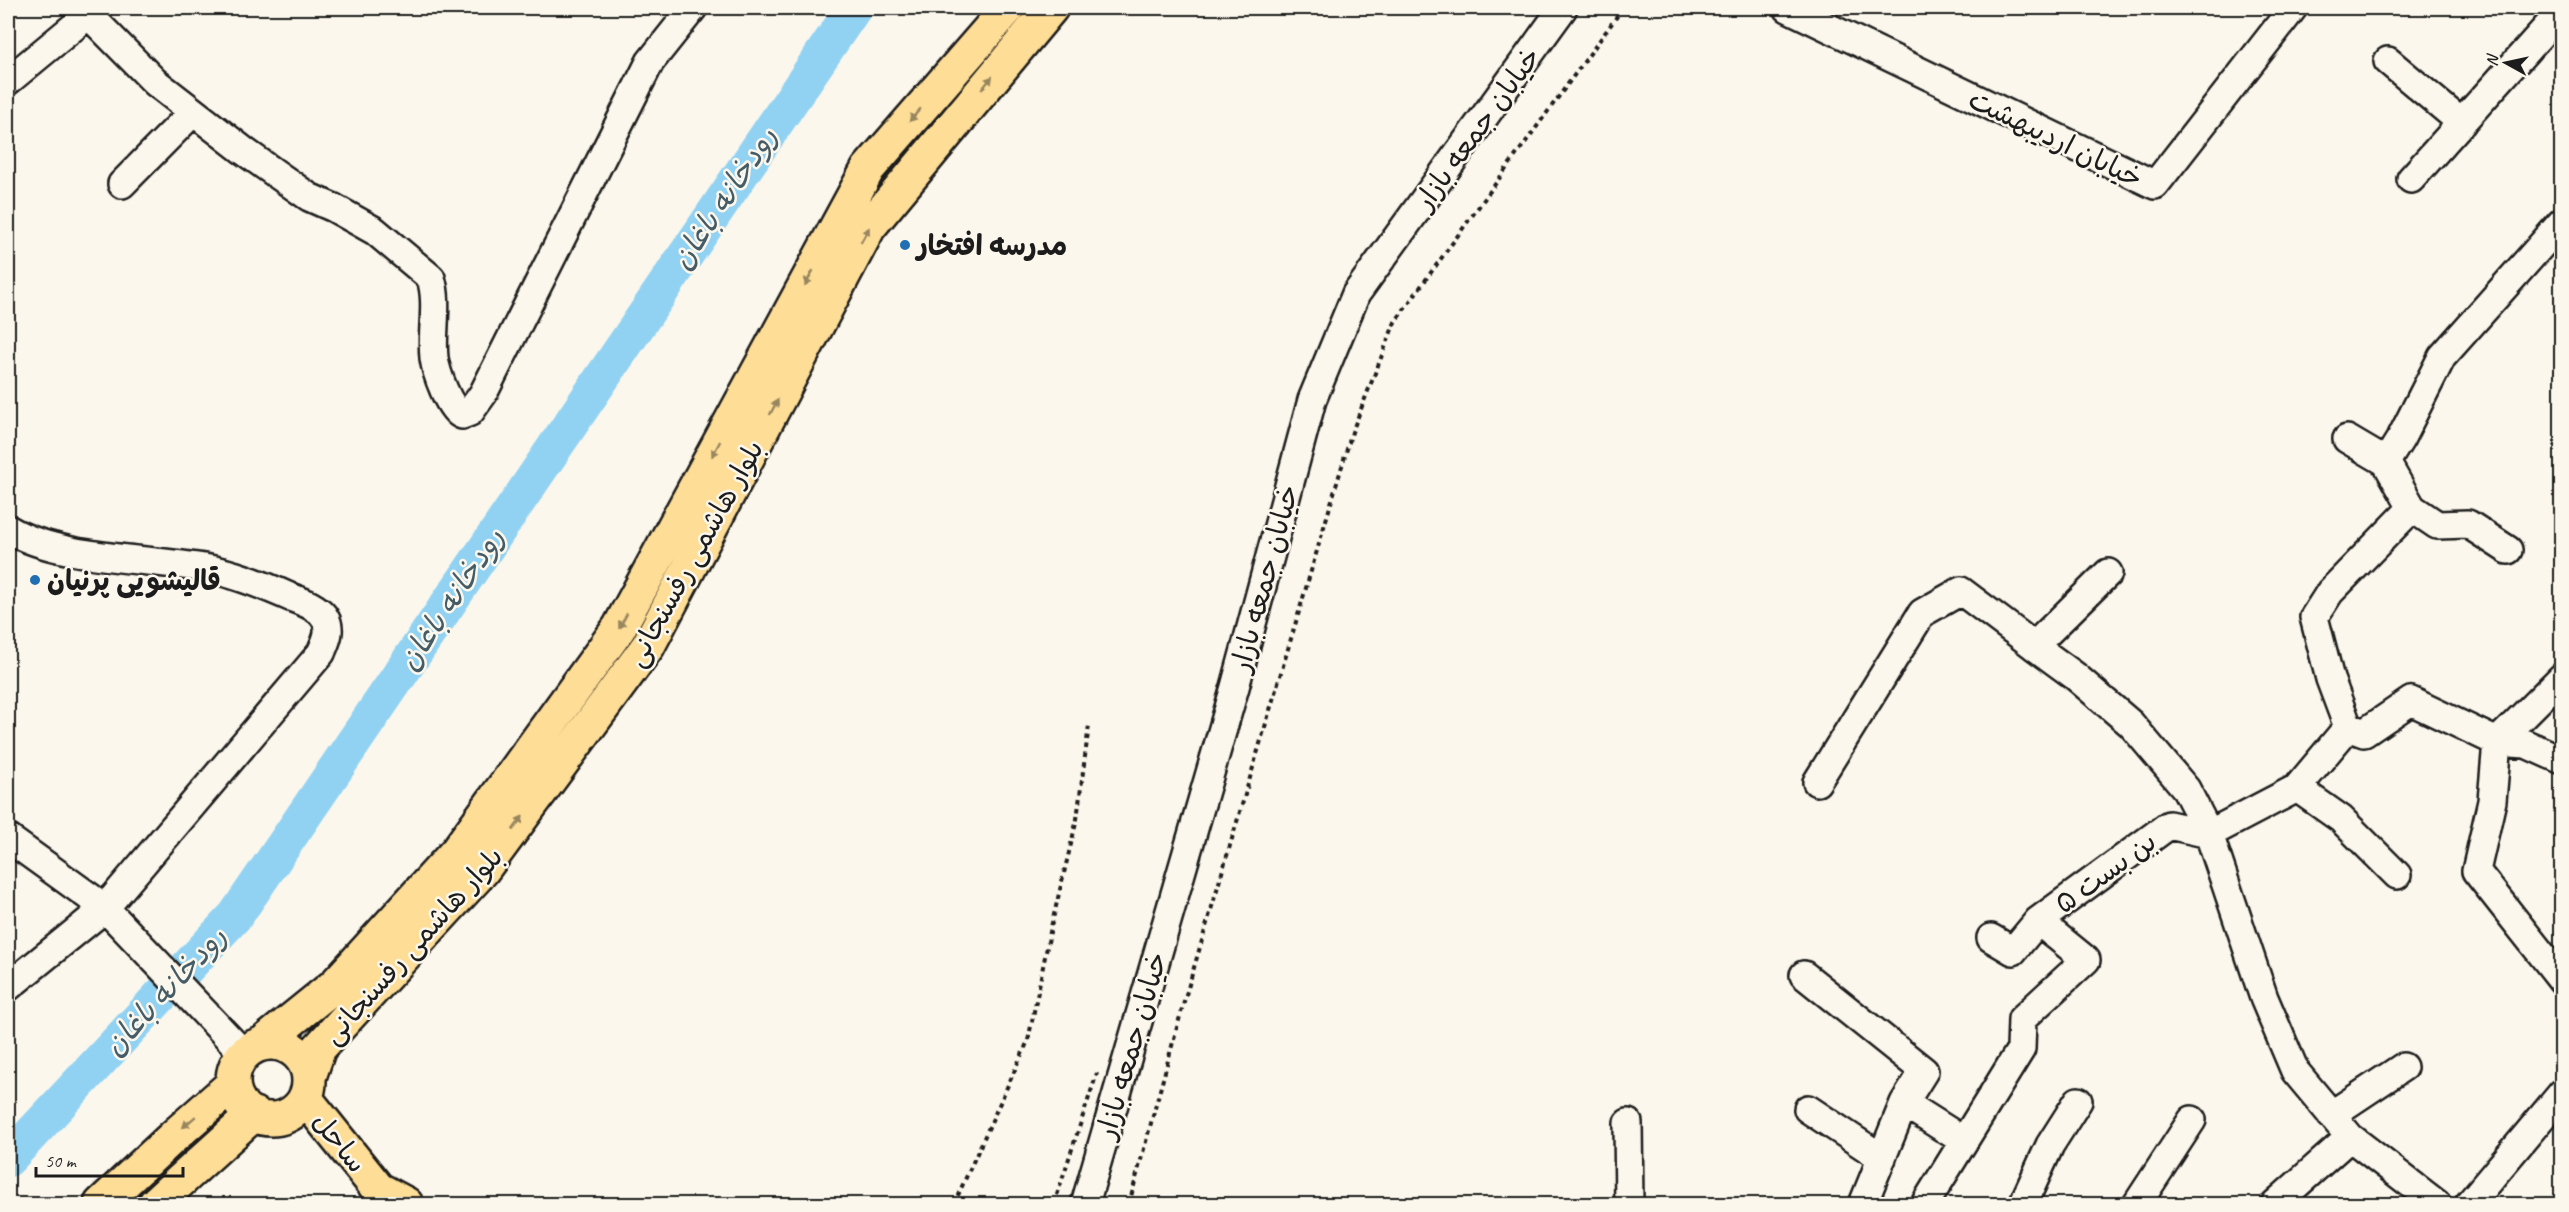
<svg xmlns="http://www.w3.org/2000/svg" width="2569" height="1212" viewBox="0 0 2569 1212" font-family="Caveat,'Playpen Sans Arabic',sans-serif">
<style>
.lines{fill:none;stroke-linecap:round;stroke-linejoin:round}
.river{stroke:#91d2f3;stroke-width:36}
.minor-casing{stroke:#1c1c1c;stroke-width:32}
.major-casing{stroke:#1c1c1c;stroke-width:38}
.path{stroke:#1c1c1c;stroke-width:4;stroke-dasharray:4.5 4.5;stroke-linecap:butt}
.minor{stroke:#fbf7ec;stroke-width:27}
.major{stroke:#fedd96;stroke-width:33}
.oneway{fill:#98865f}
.poi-dot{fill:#1f6fb2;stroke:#fbf7ec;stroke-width:2}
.labels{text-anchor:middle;stroke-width:5;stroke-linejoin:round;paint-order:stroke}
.street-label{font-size:28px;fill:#1c1c1c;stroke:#fbf7ec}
.poi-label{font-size:28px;font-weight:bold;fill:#1c1c1c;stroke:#fbf7ec;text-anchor:start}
.water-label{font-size:30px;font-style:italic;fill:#455c67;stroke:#fbf7ec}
</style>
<rect width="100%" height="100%" fill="#fbf7ec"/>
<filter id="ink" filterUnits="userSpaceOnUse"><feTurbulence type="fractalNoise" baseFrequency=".0167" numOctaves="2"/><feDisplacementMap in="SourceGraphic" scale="12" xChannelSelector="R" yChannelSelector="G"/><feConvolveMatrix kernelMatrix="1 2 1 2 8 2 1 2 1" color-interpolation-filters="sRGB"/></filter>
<g filter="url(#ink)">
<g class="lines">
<path class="river" d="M 8,1159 L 236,915 L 854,8"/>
<defs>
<path id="minor" d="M 82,8 L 155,82 L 244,151 L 309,197 L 334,208 L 375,231 L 431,278 C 439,304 431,331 434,358 C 436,372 449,410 462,415 L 470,412 L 483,394 L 650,62 L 693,8
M 1788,8 L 2155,185 L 2293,8
M 2388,61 L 2462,123
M 8,81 L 88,15
M 2411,179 L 2558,15
M 122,184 L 193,112
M 2347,439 L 2386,462
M 2412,508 L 2437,525 L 2468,524 L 2508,550
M 8,529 C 57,559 146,558 204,568 C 234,573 263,585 290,597 C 301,601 319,607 325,618 C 332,630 326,641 321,653 L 105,908 L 8,987
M 2108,573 L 2034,646 L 2075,676 L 2131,724 L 2186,789 L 2209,834 L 2264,998 L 2295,1071 L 2350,1137 L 2437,1204
M 2348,727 L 2364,733 L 2411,701 L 2497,742 L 2562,677
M 2562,760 L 2526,744 L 2497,742 L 2492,801 L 2476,871 L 2562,980
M 1817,782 L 1922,613 L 1961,591 L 2034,646
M 2297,788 L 2341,819 L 2397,875
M 8,838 L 105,908 L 244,1054
M 1991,938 L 2013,951 L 2038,921
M 1804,975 L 1924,1071 L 1904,1103 L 1964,1141
M 1808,1109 L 1882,1158
M 2331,1115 L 2403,1067
M 1628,1123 L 1629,1204
M 1085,1204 L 1235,687 L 1312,400 L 1356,294 L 1563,8
M 1863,1204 L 1904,1103
M 1925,1204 L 2021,1049 L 2022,1019 L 2086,960 L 2038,921 L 2169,825 L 2209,834 L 2297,788 L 2348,727 L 2330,679 L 2314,617 L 2330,592 L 2412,508 L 2386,462 L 2401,438 L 2442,357 L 2562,222
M 2023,1204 L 2050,1145 L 2078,1101
M 2137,1204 L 2192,1120
M 2275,1204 L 2350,1137
M 2469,1204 L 2562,1093"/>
<path id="major" d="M233 1081a38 38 0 1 1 76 0a38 38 0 1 1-76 0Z
M 262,1044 L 335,985 L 458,850 L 619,628 L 868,169 L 1008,8
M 309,1077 L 319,1048 L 482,871 L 648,646 L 869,227 L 1051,8
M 305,1098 L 378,1189 L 406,1204
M 101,1204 L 174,1136 L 233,1084
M 155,1204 L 254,1114"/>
</defs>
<use href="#minor" class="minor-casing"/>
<use href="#major" class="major-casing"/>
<path class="path" d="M 954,1204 L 1028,1041 L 1051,927 L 1077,819 L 1089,725
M 1054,1204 L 1097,1073
M 1129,1204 L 1185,998 L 1352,432 L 1395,322 L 1623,8"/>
<use href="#minor" class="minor"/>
<use href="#major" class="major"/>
</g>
<defs><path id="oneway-solid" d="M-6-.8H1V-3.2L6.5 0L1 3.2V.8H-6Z" transform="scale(1.5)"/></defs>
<g class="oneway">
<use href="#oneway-solid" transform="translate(987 83) rotate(-51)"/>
<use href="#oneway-solid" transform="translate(915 115) rotate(131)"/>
<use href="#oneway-solid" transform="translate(865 235) rotate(-61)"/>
<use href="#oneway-solid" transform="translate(809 278) rotate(119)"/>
<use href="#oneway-solid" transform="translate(774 407) rotate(-62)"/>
<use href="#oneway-solid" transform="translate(716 449) rotate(118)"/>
<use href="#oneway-solid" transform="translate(623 621) rotate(119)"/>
<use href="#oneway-solid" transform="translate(518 823) rotate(-54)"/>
<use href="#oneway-solid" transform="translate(189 1122) rotate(139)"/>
</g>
</g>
<g class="poi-dot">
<circle cx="905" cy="245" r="6"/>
<circle cx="35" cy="580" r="6"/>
</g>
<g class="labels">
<g class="street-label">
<text transform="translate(1477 128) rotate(-54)" y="10">خیابان جمعه بازار</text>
<text transform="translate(2056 138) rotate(26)" y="10">خیابان اردیبهشت</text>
<text transform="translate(694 553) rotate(-61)" y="10">بلوار هاشمی رفسنجانی</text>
<text transform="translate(1264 578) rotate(-75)" y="10">خیابان جمعه بازار</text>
<text transform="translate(2105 872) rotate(-36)" y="10">بن بست ۵</text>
<text transform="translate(412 945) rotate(-48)" y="10">بلوار هاشمی رفسنجانی</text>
<text transform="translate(1131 1045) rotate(-74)" y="10">خیابان جمعه بازار</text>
<text transform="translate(340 1142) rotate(51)" y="10">ساحل</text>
</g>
<g class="poi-label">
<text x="917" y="255">مدرسه افتخار</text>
<text x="47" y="590">قالیشویی پرنیان</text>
</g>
<g class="water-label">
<text transform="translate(724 198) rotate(-56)" y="10">رودخانه باغان</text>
<text transform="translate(451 599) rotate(-56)" y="10">رودخانه باغان</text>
<text transform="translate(165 991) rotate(-47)" y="10">رودخانه باغان</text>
</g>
</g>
<rect width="2569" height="1212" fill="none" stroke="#fbf7ec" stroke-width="30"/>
<rect x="15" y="15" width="2539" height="1182" fill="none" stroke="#1c1c1c" stroke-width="2" filter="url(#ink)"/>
<g transform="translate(2506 63) rotate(278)" stroke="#fbf7ec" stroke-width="4.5" paint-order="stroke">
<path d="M0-4.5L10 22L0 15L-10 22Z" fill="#1c1c1c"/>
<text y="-9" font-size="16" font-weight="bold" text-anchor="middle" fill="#1c1c1c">N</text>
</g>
<path d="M36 1167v9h147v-9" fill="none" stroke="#1c1c1c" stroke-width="3"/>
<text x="45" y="1167" font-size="18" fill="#1c1c1c" stroke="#fbf7ec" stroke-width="4.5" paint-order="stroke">50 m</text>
</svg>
